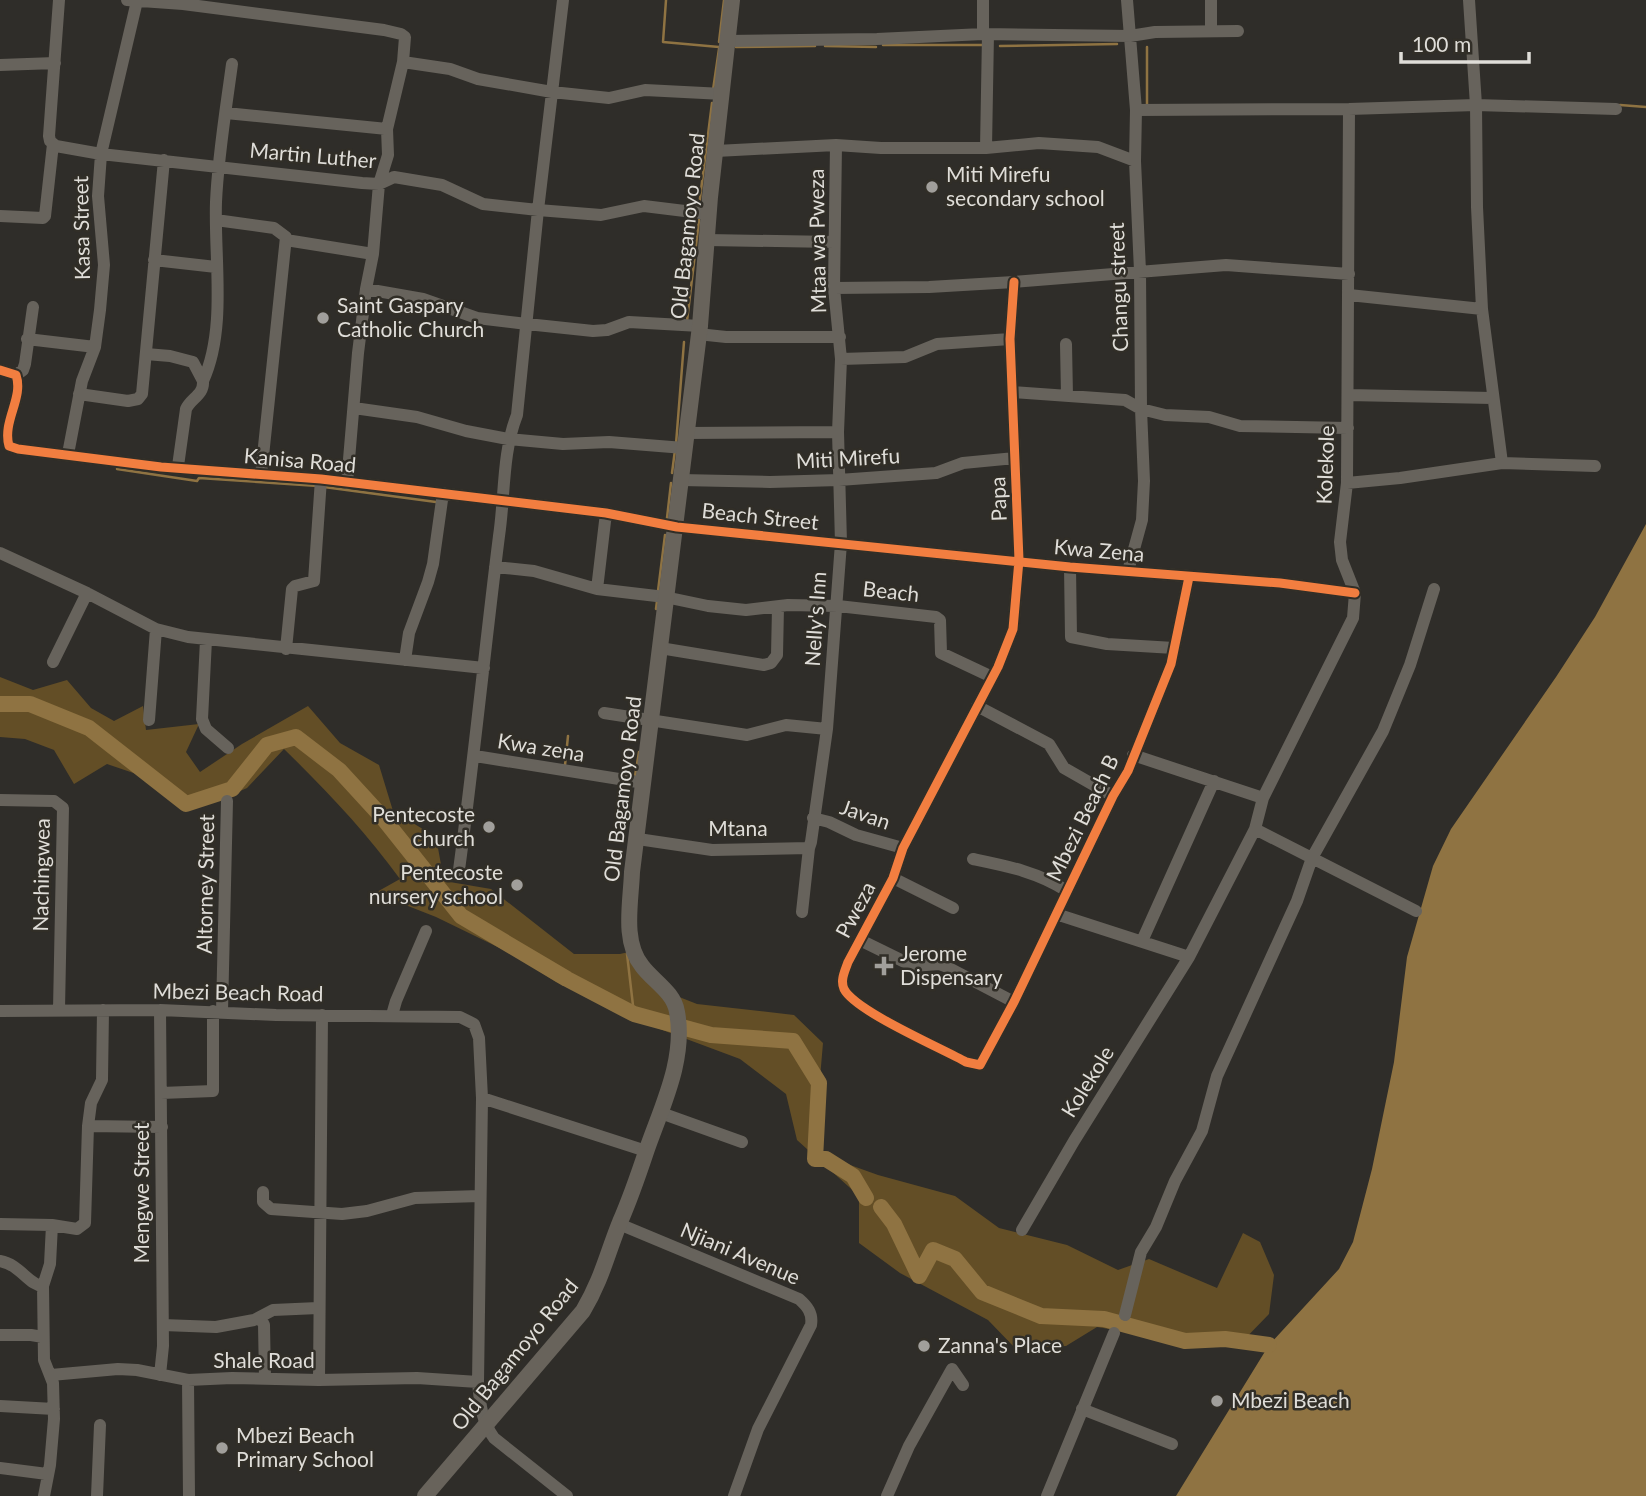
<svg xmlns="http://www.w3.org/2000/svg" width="1646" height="1496" viewBox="0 0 1646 1496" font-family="Lato,sans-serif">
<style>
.green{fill:#634e26}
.water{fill:#8f7342}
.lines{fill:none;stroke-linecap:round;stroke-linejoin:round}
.stream{stroke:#8f7342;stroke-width:2.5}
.river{stroke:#8f7342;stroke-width:16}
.minor{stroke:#67635c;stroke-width:12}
.major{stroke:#68635b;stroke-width:16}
.cycleway-casing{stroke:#312e27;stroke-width:13}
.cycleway{stroke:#f27e40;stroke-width:9}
.poi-dot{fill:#a19f9b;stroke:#312e27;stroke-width:2.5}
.labels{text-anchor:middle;stroke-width:5;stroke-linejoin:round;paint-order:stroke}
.street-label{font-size:21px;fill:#dfddd8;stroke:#312e27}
.poi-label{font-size:21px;fill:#dfddd8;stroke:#312e27;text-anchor:start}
</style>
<rect width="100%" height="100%" fill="#2f2d29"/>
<path class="green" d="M 0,677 L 33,690 L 67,680 L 91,708 L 114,721 L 143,706 L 146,730 L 199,724 L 186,752 L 200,772 L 242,744 L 308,706 L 340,743 L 379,765 L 393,811 L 436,837 L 444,881 L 491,889 L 574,954 L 620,954 L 633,951 L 664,991 L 697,1004 L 794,1015 L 823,1043 L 814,1148 L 818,1157 L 839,1161 L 878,1175 L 955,1196 L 999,1228 L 1067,1245 L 1118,1270 L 1149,1259 L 1217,1288 L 1243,1233 L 1260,1242 L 1274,1275 L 1269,1314 L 1239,1345 L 1188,1342 L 1097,1327 L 1066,1346 L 1015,1348 L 988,1320 L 900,1273 L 859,1243 L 859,1196 L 797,1140 L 786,1094 L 740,1059 L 657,1028 L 556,982 L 514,955 L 436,917 L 375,893 L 400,879 C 366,832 326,790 284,749 L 247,788 L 215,802 L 188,807 L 154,780 L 107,764 L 74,784 L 54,750 L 25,739 L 0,737 Z"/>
<path class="water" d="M 1646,524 L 1646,1496 L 1176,1496 L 1269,1345 L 1339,1269 L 1353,1242 L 1372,1169 L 1394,1062 L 1407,957 L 1433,866 L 1451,829 L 1556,677 L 1595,617 Z"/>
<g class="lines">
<path class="stream" d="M 666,0 L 663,42 L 719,47
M 719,42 L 724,0
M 883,45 L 985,45
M 825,46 L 876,47
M 1000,46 L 1117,44
M 736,47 L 815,46
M 713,90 L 719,49
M 1620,105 L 1646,107
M 1147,106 L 1147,47
M 699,206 L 712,103
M 687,321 L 699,220
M 676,444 L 684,342
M 117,469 L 197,481 L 199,478 L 318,486
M 672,473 L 675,450
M 324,487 L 436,502
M 667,518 L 671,483
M 658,591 L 665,535
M 656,609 L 657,601
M 565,765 L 568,736
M 635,776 L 639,752
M 627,954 L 634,1014"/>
<path class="river" d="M 0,704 L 30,704 L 89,728 L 186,804 L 232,789 L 267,745 L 296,737 L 339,770 L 383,818 L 461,916 L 567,979 L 634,1014 L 711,1035 L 793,1041 L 819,1083 L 815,1159 L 826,1159 L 853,1176 L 866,1198
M 881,1207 L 894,1224 L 919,1276 L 933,1250 L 955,1259 L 982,1292 L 1041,1316 L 1104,1319 L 1185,1341 L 1225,1339 L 1269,1345"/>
<path class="minor" d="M 59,0 L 49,136 L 50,141 L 56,146 L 101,154 L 362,183 L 379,184 L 394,177 L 442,185 L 483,204 L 538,210 L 601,215 L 644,206 L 709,214
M 127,0 L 183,4 L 384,30 L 401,34 L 405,37 L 403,62 L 387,129 L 388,155 L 379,184 L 373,254 L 366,289 L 358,353 L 347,483
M 1127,0 L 1136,110 L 1135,161 L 1140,271 L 1141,409 L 1144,481 L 1142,520 L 1128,571
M 1469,0 L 1476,105 L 1477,207 L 1482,309 L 1502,463
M 1211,30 L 1211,0
M 983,34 L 983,0
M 727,41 L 877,39 L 983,34 L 1130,36 L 1155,32 L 1238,31
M 403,62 L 450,69 L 478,79 L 552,92 L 609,98 L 645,90 L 723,94
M 0,65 L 55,63
M 1136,110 L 1349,109 L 1476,105 L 1616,109
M 226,113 L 387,129
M 986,148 L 988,34
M 716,151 L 836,145 L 881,148 L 986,148 L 1039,143 L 1098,147 L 1135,161
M 0,216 L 43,218 L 45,216 L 53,144
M 216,220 L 274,228 L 286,237 L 261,475
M 286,240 L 373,254
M 707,240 L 834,242
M 154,260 L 216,267
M 1014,282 L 1010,339 L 1019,560 L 1013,629 L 998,667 L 903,848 L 893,878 L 848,962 C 845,971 840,980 844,989 C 855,1011 941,1048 966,1062 L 980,1065 L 1014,1002 L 1113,796 L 1128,771 L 1171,664 L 1189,577
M 834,288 L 929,287 L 1014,282 L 1226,265 L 1349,274
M 366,289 L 423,299 L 477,318 L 527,324 L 593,331 L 607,330 L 629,322 L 700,326
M 1349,295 L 1482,309
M 698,334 L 726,337 L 840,337
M 27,339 L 95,347
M 1066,344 L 1067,396
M 146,354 L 170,356 L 193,362 L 203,381 C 204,395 191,398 186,409 L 178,466
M 841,359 L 905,357 L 937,344 L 1010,339
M 0,370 L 16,375 C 24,398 2,421 9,446 L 18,449 L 161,467 L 321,479 L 606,513 L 677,527 L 1070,567 L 1280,583 L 1355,593
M 16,375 L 23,370 L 25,364 L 33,307
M 203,381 C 227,329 214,258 216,202 C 218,156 226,109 232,64
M 1012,392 L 1125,400 L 1141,409 L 1165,415 L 1209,417 L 1240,426 L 1348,428
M 79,394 L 128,401 L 138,399 L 142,394 L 164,160
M 1348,395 L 1492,398
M 354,408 L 417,417 L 466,431 L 508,439 L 563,444 L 609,442 L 684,448
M 686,433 L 838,432
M 68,454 L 82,381 L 95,347 L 100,310 L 104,265 L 98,196 L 101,154 L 137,1
M 681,480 L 770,482 L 839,480 L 936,473 L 963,463 L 1015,458
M 1347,483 L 1400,478 L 1502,463 L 1595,466
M 0,553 L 87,593 L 156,629 L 188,637 L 484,668
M 495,567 L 534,571 L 597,589 L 665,597 L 708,606 L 746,610 L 788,605 L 838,606 L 936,617 L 940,620 L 941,653 L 992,677
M 1070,567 L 1071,637 L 1107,644 L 1174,648
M 597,589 L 606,513
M 206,640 L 202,719 L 206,729 L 228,748
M 660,648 L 764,665 L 771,663 L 777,655 L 778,607
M 286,649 L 292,589 L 295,586 L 314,581 L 321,479
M 405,660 L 409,633 L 428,582 L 433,564 L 443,493
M 53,662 L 87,593
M 977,706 L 1049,744 L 1064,768 L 1113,796
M 604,713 L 747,735 L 786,725 L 827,729
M 149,720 L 156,629
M 1133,755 L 1263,798
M 475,756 L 644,783
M 0,800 L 54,801 L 63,808 L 59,1009
M 813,818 L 829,822 L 856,835 L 903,848
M 1255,829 L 1416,911
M 638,839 L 712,850 L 809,848 L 811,842 L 827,729 L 841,543 L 838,432 L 841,359 L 834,288 L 836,145
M 973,859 C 1007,866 1038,872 1067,891
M 459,870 C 474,759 485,647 499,536 C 505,496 502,453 517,415 L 538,210 L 563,0
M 893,878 L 953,908
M 802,912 L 809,848
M 1056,914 L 1189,957
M 860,940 L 913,966 L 939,964 L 947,967 L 1014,1002
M 1142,941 L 1214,781
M 0,1011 L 160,1010 L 276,1015 L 460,1017 L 474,1024 L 479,1038 L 482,1098 L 478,1382 C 480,1403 481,1420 494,1438 L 567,1496
M 222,1011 L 227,801
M 392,1015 L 396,1001 L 426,931
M 161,1093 L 213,1091 L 213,1011
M 482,1098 L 646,1151
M 661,1113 L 742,1142
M 88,1126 L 162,1127
M 263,1192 L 263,1202 L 271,1209 L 342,1214 L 367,1211 L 415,1198 L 480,1196
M 0,1224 L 52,1225 L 77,1229 L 85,1223 L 88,1126 L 91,1103 L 102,1080 L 103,1010
M 619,1224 L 799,1299 C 807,1306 813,1313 811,1325 L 758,1429 L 734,1496
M 1022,1230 L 1074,1141 L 1189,957 L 1255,829 L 1263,798 L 1353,618 L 1355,593 L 1342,560 L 1340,542 L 1347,483 L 1349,109
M 0,1261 C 21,1265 28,1285 43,1286 L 50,1264 L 52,1225
M 43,1286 L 44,1360 L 53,1383 L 54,1419 L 50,1465 L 44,1496
M 1125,1315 L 1141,1252 L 1156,1227 L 1175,1181 L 1202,1131 L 1217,1076 L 1297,901 L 1312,858 L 1383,731 L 1410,665 L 1434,589
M 260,1317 L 264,1325 L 265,1378
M 163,1325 L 216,1327 L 254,1320 L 273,1310 L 318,1308
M 0,1335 L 31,1335 L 43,1337
M 51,1375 L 118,1369 L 137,1370 L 188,1380 L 232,1378 L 319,1380 L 417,1378 L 478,1382
M 160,1375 L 163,1346 L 160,1010
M 188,1380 L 189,1496
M 319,1380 L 322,1015
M 0,1406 L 54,1409
M 1082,1409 L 1172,1444
M 0,1468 L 47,1474
M 97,1496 L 100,1425
M 887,1496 L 909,1446 L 952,1369 L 963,1385
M 1047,1496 L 1114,1333"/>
<path class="major" d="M 425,1496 L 583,1311 C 602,1279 607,1254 620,1222 C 630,1199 638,1176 646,1152 C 661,1108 686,1060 677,1012 C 674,992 653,981 642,966 C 622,941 631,902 632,872 L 700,326 L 710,197 L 732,0"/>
<defs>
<path id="cycleway" d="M 1014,282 L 1010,339 L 1019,560 L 1013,629 L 998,667 L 903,848 L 893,878 L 848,962 C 845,971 840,980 844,989 C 855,1011 941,1048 966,1062 L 980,1065 L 1014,1002 L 1113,796 L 1128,771 L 1171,664 L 1189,577
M 0,370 L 16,375 C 24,398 2,421 9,446 L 18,449 L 161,467 L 321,479 L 606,513 L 677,527 L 1070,567 L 1280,583 L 1355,593"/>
</defs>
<use href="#cycleway" class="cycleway-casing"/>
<use href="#cycleway" class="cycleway"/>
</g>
<g class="poi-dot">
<circle cx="932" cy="187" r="7"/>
<circle cx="323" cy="318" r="7"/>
<circle cx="489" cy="827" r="7"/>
<circle cx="517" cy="885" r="7"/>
<path d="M880.5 955.5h7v7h7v7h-7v7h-7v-7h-7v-7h7z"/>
<circle cx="924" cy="1346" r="7"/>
<circle cx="1217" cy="1401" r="7"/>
<circle cx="222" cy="1448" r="7"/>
</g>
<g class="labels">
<g class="street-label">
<text transform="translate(313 156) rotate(5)" y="7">Martin Luther</text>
<text transform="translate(688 226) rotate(-84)" y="7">Old Bagamoyo Road</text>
<text transform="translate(82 228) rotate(-91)" y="7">Kasa Street</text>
<text transform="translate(818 241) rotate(-91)" y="7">Mtaa wa Pweza</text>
<text transform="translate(1119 287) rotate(-92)" y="7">Changu street</text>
<text transform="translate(848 459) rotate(-3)" y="7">Miti Mirefu</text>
<text transform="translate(300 461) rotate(5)" y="7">Kanisa Road</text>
<text transform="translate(1326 465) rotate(-88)" y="7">Kolekole</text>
<text transform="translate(999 499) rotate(-92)" y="7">Papa</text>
<text transform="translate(760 517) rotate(6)" y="7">Beach Street</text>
<text transform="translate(1099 551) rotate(5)" y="7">Kwa Zena</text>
<text transform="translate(891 592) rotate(6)" y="7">Beach</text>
<text transform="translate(816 619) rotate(-86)" y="7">Nelly's Inn</text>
<text transform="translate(541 748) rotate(9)" y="7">Kwa zena</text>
<text transform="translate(623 789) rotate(-83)" y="7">Old Bagamoyo Road</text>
<text transform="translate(865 815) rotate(19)" y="7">Javan</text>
<text transform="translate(1083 818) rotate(-64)" y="7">Mbezi Beach B</text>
<text x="738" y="836">Mtana</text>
<text transform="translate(42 875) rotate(-89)" y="7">Nachingwea</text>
<text transform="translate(206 884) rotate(-89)" y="7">Altorney Street</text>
<text transform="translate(856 910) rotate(-62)" y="7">Pweza</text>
<text transform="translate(238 993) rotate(1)" y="7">Mbezi Beach Road</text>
<text transform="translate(1088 1082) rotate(-58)" y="7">Kolekole</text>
<text transform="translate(142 1193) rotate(-90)" y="7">Mengwe Street</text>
<text transform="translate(740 1254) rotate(23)" y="7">Njiani Avenue</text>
<text transform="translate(515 1355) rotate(-51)" y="7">Old Bagamoyo Road</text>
<text x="264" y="1368">Shale Road</text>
</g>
<g class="poi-label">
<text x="946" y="182">Miti Mirefu<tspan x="946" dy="24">secondary school</tspan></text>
<text x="337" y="313">Saint Gaspary<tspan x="337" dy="24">Catholic Church</tspan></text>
<text x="475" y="822" text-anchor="end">Pentecoste<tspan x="475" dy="24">church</tspan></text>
<text x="503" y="880" text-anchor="end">Pentecoste<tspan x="503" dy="24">nursery school</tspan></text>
<text x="900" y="961">Jerome<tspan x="900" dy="24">Dispensary</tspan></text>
<text x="938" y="1353">Zanna's Place</text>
<text x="1231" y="1408">Mbezi Beach</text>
<text x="236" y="1443">Mbezi Beach<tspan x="236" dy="24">Primary School</tspan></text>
</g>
</g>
<path d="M1401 52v10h128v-10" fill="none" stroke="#dfddd8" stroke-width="3.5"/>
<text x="1412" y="52" font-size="21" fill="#dfddd8" stroke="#312e27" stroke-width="5" paint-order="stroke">100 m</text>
</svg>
